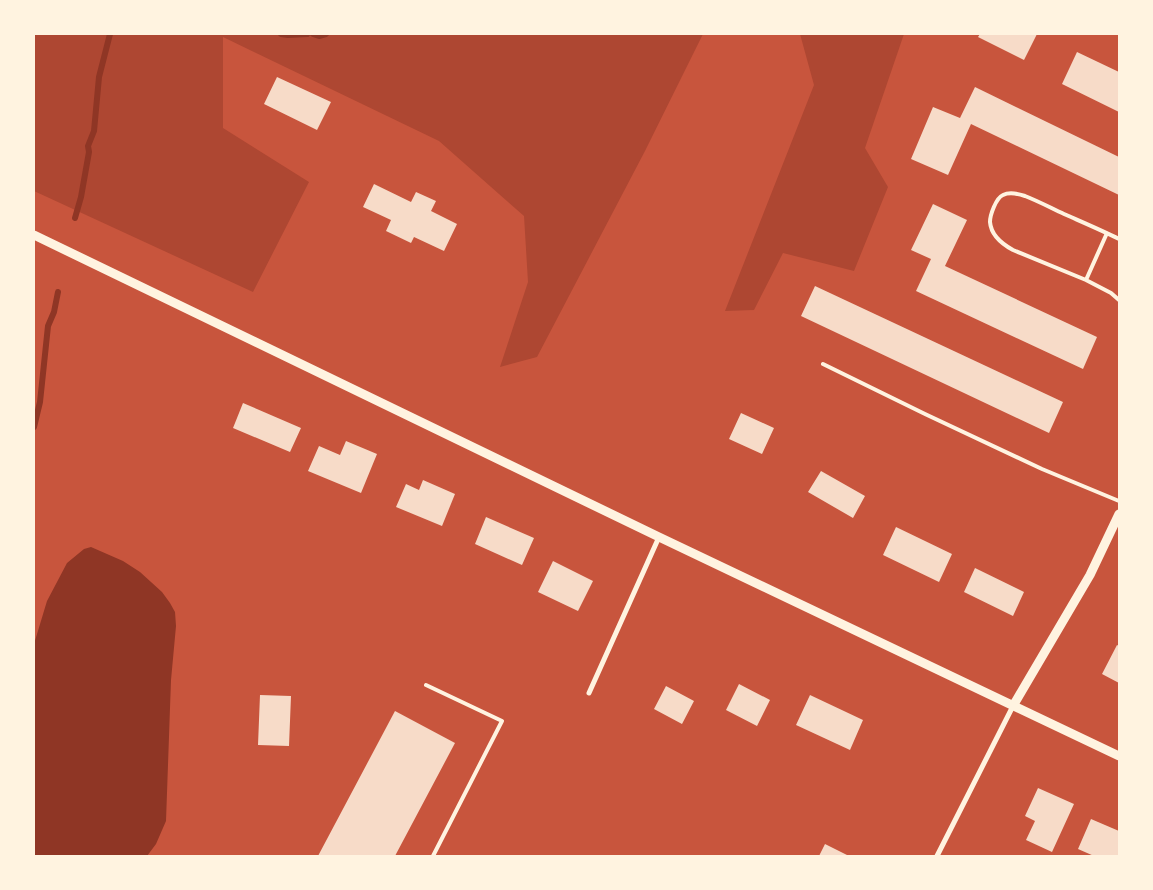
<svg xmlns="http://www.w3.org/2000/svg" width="1153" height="890" viewBox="0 0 1153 890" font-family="Roboto,sans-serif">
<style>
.green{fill:#ae4732}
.water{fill:#8f3625}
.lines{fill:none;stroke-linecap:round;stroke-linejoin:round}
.stream{stroke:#8f3625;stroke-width:6}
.building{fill:#f7dbc8}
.service{stroke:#fff3e0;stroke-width:4}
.minor{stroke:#fff3e0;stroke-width:5}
.tertiary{stroke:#fff3e0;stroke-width:9}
</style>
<rect width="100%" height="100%" fill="#c8553d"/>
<path class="green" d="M 34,34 L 703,34 L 645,151 L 537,357 L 500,367 L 528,282 L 524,216 L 439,141 L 223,37 L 223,128 L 309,182 L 253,292 L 34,191 Z
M 800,34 L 904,34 L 865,148 L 888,187 L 854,271 L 783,253 L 754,310 L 725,311 L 814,85 Z"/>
<path class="water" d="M 91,547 L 123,561 L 140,572 L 162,592 L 170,603 L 175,612 L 176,626 L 171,680 L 166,821 L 156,844 L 147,856 L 34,856 L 34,644 L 47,601 L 67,563 L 84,549 Z"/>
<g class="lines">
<path class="stream" d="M 281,34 L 288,35 L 307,34
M 313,34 L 319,36 L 326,34
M 75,218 L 81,197 L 89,152 L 88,146 L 94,131 L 99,77 L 110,34
M 34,427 L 40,402 L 48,326 L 54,312 L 58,292"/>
</g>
<path class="building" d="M 980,34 L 1037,34 L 1024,60 L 978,37 Z
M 1077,52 L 1119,72 L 1119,112 L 1062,84 Z
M 277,77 L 331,102 L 317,130 L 264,104 Z
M 975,87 L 1119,157 L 1119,195 L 971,124 L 948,175 L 911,159 L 933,107 L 960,118 Z
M 374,184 L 411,202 L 416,192 L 436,201 L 431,211 L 457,224 L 444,251 L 414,237 L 411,243 L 386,231 L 391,220 L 363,207 Z
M 933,204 L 967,220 L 945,266 L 1097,337 L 1083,369 L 916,291 L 931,259 L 911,250 Z
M 815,286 L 1063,402 L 1049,433 L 801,316 Z
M 243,403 L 301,428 L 290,452 L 233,428 Z
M 741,413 L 774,428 L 762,454 L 729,439 Z
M 346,441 L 377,454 L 361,493 L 308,471 L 319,446 L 340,455 Z
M 821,471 L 865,496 L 853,518 L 808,492 Z
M 423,480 L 455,494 L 442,526 L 396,507 L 406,484 L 419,490 Z
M 486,517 L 534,538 L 522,565 L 475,544 Z
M 896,527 L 952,554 L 939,582 L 883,555 Z
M 553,561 L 593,581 L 578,611 L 538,592 Z
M 975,568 L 1024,592 L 1013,616 L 964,592 Z
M 1117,645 L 1119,646 L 1119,683 L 1102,674 Z
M 739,684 L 770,700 L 757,726 L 726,710 Z
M 666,686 L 694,701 L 682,724 L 654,709 Z
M 260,695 L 291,696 L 289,746 L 258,745 Z
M 810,695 L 863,720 L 850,750 L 796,725 Z
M 395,711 L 455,743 L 395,856 L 318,856 Z
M 1038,788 L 1074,804 L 1052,852 L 1026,840 L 1035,821 L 1025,816 Z
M 1091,819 L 1119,831 L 1119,856 L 1094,856 L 1078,849 Z
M 825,844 L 849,856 L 819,856 Z"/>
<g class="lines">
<path class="service" d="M 1119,239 C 1101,230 1082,222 1064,214 C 1051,208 1038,201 1025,196 C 1019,194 1009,192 1003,195 C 996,198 990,215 990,222 C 991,235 1002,244 1013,250 L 1086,280 L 1111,293 L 1119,300
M 1086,280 L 1107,233
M 823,364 L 925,414 L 1042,469 L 1119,501
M 426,685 L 502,721 L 433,856"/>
<path class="minor" d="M 589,693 L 659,537
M 937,856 L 1013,706"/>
<path class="tertiary" d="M 34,235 L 659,537 L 1119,756
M 1013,706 L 1090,575 L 1119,514"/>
</g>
<rect width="1153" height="890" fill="none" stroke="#fff3e0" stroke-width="70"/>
</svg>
